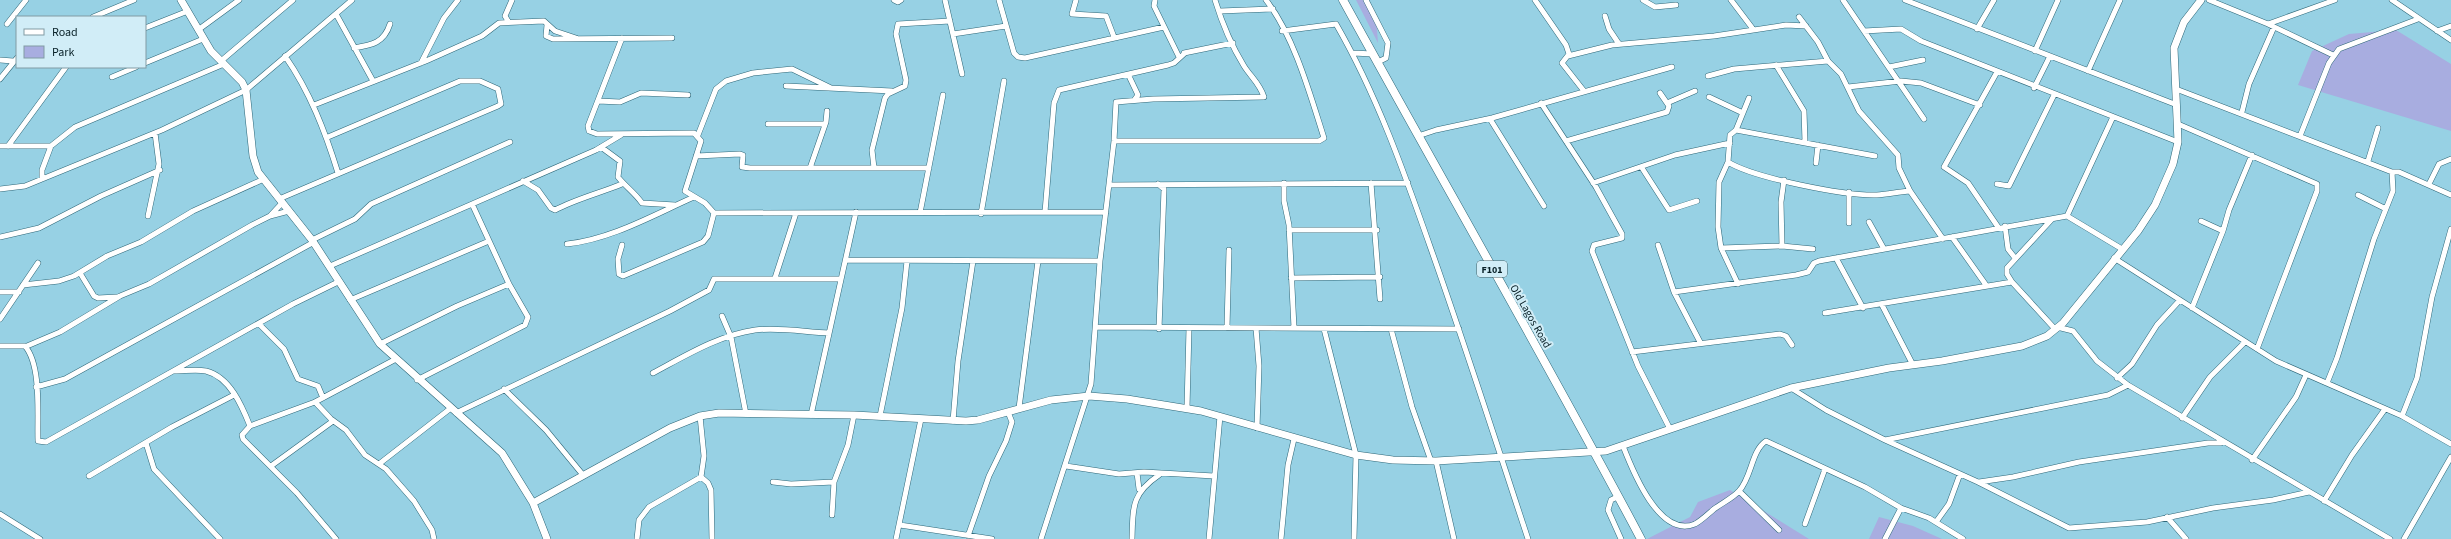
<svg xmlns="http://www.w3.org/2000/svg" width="2451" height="539" viewBox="0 0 2451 539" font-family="'Source Sans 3',sans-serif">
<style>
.green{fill:#a8ade0}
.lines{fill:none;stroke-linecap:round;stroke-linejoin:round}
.street-casing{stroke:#2e6778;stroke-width:6}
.secondary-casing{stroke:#2e6778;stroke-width:8}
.primary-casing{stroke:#2e6778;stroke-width:9}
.street{stroke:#fff;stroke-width:5}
.secondary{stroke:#fff;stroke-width:7}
.primary{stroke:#fff;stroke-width:8}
.labels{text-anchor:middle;stroke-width:4;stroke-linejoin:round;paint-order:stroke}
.shield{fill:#d1edf7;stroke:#445e65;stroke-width:1}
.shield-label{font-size:10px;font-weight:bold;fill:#082027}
.street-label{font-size:11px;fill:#082027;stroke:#d1edf7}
</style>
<rect width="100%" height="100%" fill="#97d1e4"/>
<path class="green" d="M 1356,0 L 1366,0 L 1376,16 L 1378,43 Z
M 2396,30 L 2451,64 L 2451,131 L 2298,85 L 2312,51 L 2349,34 Z
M 1730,490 L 1809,539 L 1647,539 L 1690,517 L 1698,502 Z
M 1879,517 L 1913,526 L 1942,539 L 1869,539 Z"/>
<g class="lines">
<defs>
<path id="street" d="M 894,0 L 898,2 L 901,0
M 945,0 L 962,74
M 999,0 L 1014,53 L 1018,57 L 1025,58 L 1164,27
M 1076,0 L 1072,14 L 1106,16 L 1114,37
M 1155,0 L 1154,6 L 1179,57
M 1366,0 L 1388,43 L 1386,58 L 1378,62
M 1535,0 L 1566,45 L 1569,54 L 1562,63 L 1584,91
M 1643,0 L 1655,7 L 1676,5
M 1731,0 L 1753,29
M 1843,0 L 1864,31 L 1901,29 L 1921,41 L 2178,142
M 1905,0 L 2177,105
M 2209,0 L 2268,24 L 2333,55
M 2392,0 L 2451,40
M 1220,11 L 1273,9
M 336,14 L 373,81
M 1605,16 L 1609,29 L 1619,44
M 93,17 L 134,0
M 1799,17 L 1818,42 L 1828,61 L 1841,74 L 1859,111 L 1898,155 L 1899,168 L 1910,191 L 1943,239
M 508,21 L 505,16 L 512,0
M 7,24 L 26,0
M 2268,24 L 2335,0
M 547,25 L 546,36 L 553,39 L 672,38
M 145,28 L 188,11
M 1977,29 L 1994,0
M 198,30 L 239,0
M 1282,31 L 1336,24 C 1377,95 1404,172 1431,249 C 1465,345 1496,442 1528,539
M 1864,31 L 1924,119
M 2437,31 L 2451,26
M 953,34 L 1006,26
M 622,38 L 588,126 L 589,131 L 597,134 L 694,133 L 701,141 L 685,191 L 705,203 L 714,213 L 708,236 L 703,242 L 623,276 L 619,274 L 618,259 L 622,245
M 354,48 C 372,45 384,43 390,24
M 2035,51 L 2058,0
M 1184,53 L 1233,43
M 1353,53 L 1373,54
M 285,56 C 310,92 325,131 338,173
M 1568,56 L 1612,45 L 1714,36 L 1786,25 L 1806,26
M 0,60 L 13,61
M 221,61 L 293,0
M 145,63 L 203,39
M 421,63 L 444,18 L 458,0
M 1776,65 L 1804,111 L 1805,142
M 1889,67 L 1923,60
M 2088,71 L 2120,0
M 1997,72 L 1944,167 L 1968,183 L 1998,227
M 1128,74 L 1138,95 L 1135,99
M 1708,76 L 1734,69 L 1828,61
M 112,77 L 136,67
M 0,79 L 17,58
M 786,86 L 892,91
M 1848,87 L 1901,81 L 1921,83 L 1980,105
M 2034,88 L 2050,56
M 2176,89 L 2392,172 L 2399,172 L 2451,195
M 1709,97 L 1743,113
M 598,101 L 620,102 L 641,93 L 688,95
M 1541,103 L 1596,187 L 1622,234 L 1622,238 L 1594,245 L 1592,251 L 1638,366 L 1670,429
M 1667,103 L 1695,91
M 314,105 L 426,61 L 482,36 L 499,23 L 544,21 L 555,31 L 576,38
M 2242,112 L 2249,84 L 2274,27
M 1490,119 L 1544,206
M 768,124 L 825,124
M 2178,124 L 2317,184 L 2317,191 L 2257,349
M 1736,130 L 1749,98
M 698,135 L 716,89 L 726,81 L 753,73 L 792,69 L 831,88
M 1418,136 L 1436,130 L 1492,118 L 1672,67
M 2300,136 L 2329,63 L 2339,49 L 2418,19
M 1114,141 L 1319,141 L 1324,138 C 1310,94 1294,36 1266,0
M 1566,141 L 1667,112 L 1669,106 L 1660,93
M 0,146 L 51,146
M 8,146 L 66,67
M 601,147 L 620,161 L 618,177 C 626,187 634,192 642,203 L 675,205
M 696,156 L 740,154 L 743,155 L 742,167 L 750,168 L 929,168
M 2368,161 L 2378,128
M 1728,162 C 1754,178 1845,196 1877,195 C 1888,194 1899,192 1910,191
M 1816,163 L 1818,145
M 810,168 L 826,122 L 827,111
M 874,168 L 872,150 L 885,98 L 888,94 L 905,86 L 906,80 L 896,34 L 898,24 L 950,21
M 1642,168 L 1669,210 L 1697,201
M 42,179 L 42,170 L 51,146 L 75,127 L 224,64
M 523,181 L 538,190 L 551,208 L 555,210 C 576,199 600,193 622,184
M 1284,183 L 1284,201 L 1289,225 L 1294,328
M 1371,183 L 1380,299
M 1593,183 L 1675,155 L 1730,143
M 1158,184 L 1164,189 L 1159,329
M 1997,184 L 2009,186 L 2054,95
M 2429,184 L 2439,164 L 2451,159
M 1109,185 L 1408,183
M 0,189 L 25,186 L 162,130 L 246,90 L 352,0
M 1849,192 L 1849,223
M 2358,195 L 2386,209
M 279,199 L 498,106 L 501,104 L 498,89 L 480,81 L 460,81 L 328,137
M 1045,212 L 1054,103 L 1059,90 L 1168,65 L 1174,63 L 1185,53
M 714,213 L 1106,212
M 920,213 L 943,95
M 981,214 L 1004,81
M 148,216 L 159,164 L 155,133
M 270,216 L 282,203
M 2067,216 L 2122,249
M 1869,222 L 1884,249
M 2005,226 L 2008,249 L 2015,258
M 1289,230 L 1377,230
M 2223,231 L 2229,210 L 2252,155
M 0,237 L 39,228 L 101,196 L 160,170
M 1952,237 L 1986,285
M 312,240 L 355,219 L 371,204 L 510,142
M 567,244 C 612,239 653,215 694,197
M 1658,245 L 1674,292 L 1700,342
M 1782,246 L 1781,202 L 1784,180
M 1721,248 L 1782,246 L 1813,249
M 1836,258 L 1863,308
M 2114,258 L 2276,361 L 2402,416 L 2451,444
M 846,260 L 1100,261
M 330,266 L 596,150 L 621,135
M 80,273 L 94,296 L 98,298 L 117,297
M 775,278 L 796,213
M 1291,278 L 1380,277
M 2012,282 L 2007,274 L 2007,268 L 2052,219
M 1738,284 L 1721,248 L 1718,227 L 1719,182 L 1728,162 L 1730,135 L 1736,130 L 1875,156
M 23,285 L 59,281 L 74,276 L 107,256 L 141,242 L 193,211 L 264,179
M 0,292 L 19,292
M 1674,292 L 1796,275 L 1808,272 L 1814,263 L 1819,261 L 2067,216 L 2112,119
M 350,300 L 489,241
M 1882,305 L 1913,365
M 2192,308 L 2223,231 L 2201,221
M 1825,313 L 2012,282 L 2055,329
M 722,316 L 731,337 L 746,414
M 0,319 L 38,263
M 259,324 L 284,349 L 298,379 L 318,386 L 323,398
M 1096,327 L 1459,329
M 2057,327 L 2073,331 L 2097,361 L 2128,385 L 2390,539
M 1227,328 L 1229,250
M 1256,328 L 1259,366 L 1257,428
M 1324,329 L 1356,455 L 1354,539
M 1391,329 L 1412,407 L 1431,461
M 380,344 L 457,306 L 509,284
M 0,346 L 25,346 C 42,366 37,416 38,441 L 46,442 L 293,304 L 338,282
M 27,346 L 60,332 L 120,296 L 149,284 L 252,225 L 270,216 L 289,211
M 1632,352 L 1780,334 L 1786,336 L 1792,345
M 175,371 C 185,371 196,369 206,371 C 230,377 242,406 250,426
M 653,373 C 685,356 719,335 755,330 C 779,327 805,332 829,333
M 2117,378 L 2132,364 L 2157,325 L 2180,300
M 417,380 L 525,325 L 528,317 L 509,284 L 473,206
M 2327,383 L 2337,358 L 2374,239 L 2393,191 L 2392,172
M 36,387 L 65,379 L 314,242
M 1791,388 L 1826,410 L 1885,440 L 1978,482 L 2069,528 L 2147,522 L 2213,508 L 2273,500 L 2309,492
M 504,389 L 546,430 L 583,475
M 315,402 L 331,419 L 346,430 L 365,455 L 386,469 L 414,501 L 432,530 L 434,539
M 1019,408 L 1038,261
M 1187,408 L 1189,328
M 456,413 L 670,311 L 709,290 L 714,279 L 841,279
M 811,415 L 856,212
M 880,416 L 902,308 L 907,261
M 2402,416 L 2417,378 L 2432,297 L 2451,229
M 2182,418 L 2210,377 L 2245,342
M 953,421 L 958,361 L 973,261
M 1885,440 L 2108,395 L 2128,385
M 146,443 L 154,469 L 220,539
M 1623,446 C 1632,469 1659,539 1695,524 C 1702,520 1708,514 1714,509 C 1722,503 1733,498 1739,491 C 1752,477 1751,451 1766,441 L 1865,487 L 1901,508 L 1929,518 L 1963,539
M 2252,460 L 2296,397 L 2306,375
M 1436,461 L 1454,539
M 379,464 L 451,408
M 271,466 L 333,421
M 1066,466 L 1119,474 L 1144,472 L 1214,476
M 1137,473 L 1139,489
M 89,476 L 172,427 L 234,395
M 701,477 L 708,483 L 711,490 L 712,539
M 773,482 L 791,484 L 834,482
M 1979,482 L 2013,477 L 2079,462 L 2208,443 L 2221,443
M 1739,491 L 1779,530
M 1619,496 L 1611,500 L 1608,510 L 1621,539
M 2324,501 L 2352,455 L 2385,409
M 0,514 L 40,539
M 832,515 L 834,482 L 848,445 L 854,415
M 2167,517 L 2186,539
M 1936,522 L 1949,504 L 1960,474
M 1805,524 L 1825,469
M 900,525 L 992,539
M 968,536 L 989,476 L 1006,441 L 1012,422 L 1008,412
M 336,539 L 297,493 L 243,439 L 242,435 L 250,426 L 315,402 L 396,359
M 637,539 L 639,520 L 649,507 L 701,477 L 704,456 L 700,416
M 896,539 L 921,419
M 1041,539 L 1091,384 L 1100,261 L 1114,141 L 1116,102 L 1153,99 L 1264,97 C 1260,84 1251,77 1244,66 C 1231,45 1222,23 1215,0
M 1132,539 C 1133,508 1131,494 1159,475
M 1209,539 L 1220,416
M 1281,539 L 1288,465 L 1294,439
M 1885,539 L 1901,508
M 2404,539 L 2451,457"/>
<path id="secondary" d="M 181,0 L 211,51 L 242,82 L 246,90 L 253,156 L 258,172 L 312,240 L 380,344 L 502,453 L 533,503 L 547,539
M 533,503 L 670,428 L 700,416 L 719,413 L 854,415 L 966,421 L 978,420 L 1051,400 L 1089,396 L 1127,399 L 1201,411 L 1356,455 L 1393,460 L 1436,461 L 1606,451 L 1791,388 L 1889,368 L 1942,361 L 2022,346 L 2047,336 L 2063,323 L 2138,231 L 2155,205 L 2173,164 L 2178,142 L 2174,48 L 2184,22 L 2201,0"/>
<path id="primary" d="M 1343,0 C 1442,180 1545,358 1641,539"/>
</defs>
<use href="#street" class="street-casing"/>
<use href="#secondary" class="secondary-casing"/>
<use href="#primary" class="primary-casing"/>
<use href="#street" class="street"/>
<use href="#secondary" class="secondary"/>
<use href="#primary" class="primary"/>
</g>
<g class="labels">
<rect class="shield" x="1477" y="261" width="30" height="16" rx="3"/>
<g class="shield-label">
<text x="1492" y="273">F101</text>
</g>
<g class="street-label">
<text transform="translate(1531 316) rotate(60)" y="4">Old Lagos Road</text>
</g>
</g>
<rect x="16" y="16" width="130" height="52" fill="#d1edf7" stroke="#819ba4"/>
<rect x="24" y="29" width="20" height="6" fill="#ffffff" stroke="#819ba4"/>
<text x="52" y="36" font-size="12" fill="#082027">Road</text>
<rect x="24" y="46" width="20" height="12" fill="#a8ade0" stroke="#819ba4"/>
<text x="52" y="56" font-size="12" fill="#082027">Park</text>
</svg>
